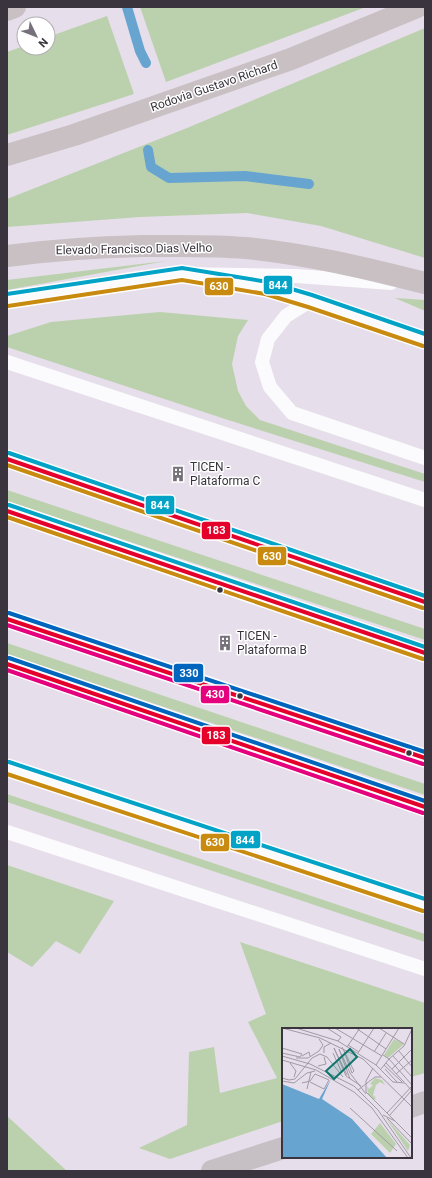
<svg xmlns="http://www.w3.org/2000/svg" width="432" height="1178" viewBox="0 0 432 1178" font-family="Roboto,sans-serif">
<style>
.green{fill:#bbd1ae}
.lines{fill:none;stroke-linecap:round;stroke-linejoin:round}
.stream{stroke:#67a5d0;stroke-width:10}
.lane{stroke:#fbfafc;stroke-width:14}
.primary{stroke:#c6c0c4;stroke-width:22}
.highway{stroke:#c9c0c4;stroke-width:22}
.bus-1-casing{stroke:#fff;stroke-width:7}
.bus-2-casing{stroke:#fff;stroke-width:7}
.bus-3-casing{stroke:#fff;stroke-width:7}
.bus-4-casing{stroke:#fff;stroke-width:7}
.bus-5-casing{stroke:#fff;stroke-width:7}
.bus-1{stroke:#e4002b;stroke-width:4}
.bus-2{stroke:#c88a0f;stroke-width:4}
.bus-3{stroke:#03a3c7;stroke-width:4}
.bus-4{stroke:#e5007d;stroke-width:4}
.bus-5{stroke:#0065bd;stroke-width:4}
.bus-dot{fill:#39343d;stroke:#fff;stroke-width:1.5}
.labels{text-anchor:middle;stroke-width:3;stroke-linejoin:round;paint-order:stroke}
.street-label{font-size:12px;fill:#39343d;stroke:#fff}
.poi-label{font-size:12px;fill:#39343d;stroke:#fff;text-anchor:start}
.inset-road{fill:none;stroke:#a19aa5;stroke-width:1}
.view{fill:#0f766e;fill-opacity:0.15;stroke:#0f766e;stroke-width:2}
.inset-edge{fill:none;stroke:#39343d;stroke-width:2}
.line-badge{stroke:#fff;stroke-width:1.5}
.badge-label{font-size:11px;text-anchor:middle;font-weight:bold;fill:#fff}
</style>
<rect width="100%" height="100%" fill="#e6deea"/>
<path class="green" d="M 140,7 L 366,7 L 166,82 Z
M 107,16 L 134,94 L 7,135 L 7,52 L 24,46 L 24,48 L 48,48 L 48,37 Z
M 425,28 L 425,258 L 321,226 L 247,213 L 140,217 L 7,227 L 7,199 L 187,128 Z
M 166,261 L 7,290 L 7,280 Z
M 395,298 L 425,300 L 425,311 Z
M 160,312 L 248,320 L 238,336 L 232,364 L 238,391 L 246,406 L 260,420 L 425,474 L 425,482 L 225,419 L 7,347 L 7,336 L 51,322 Z
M 7,490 L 425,629 L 425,640 L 7,501 Z
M 7,643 L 425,784 L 425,795 L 7,654 Z
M 7,794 L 425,934 L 425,942 L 7,802 Z
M 7,865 L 114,901 L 80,954 L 56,941 L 32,967 L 7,952 Z
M 240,942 L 425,1003 L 425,1073 L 411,1077 L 411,1029 L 283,1029 L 283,1121 L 170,1159 L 139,1148 L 187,1125 L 189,1052 L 214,1047 L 220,1093 L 277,1078 L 248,1022 L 266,1014 Z
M 7,1116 L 67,1171 L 7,1170 Z"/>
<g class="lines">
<path class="stream" d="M 127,7 L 140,51 L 146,63
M 148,150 L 151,167 L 169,178 L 245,176 L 309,184"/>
<path class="lane" d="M 228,282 L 266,288 L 310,301 L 425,340
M 7,300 L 182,274 L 296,276 L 391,283
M 310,301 L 286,316 L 268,339 L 262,362 L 270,387 L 292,413 L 425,458
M 7,362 L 425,500
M 7,459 L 425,602
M 7,511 L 425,653
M 7,619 L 425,758
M 7,664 L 425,807
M 7,768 L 425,905
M 7,832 L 425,969"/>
<path class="primary" d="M 411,1107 L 425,1102
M 212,1171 L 283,1148"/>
<path class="highway" d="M 7,10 L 15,7
M 7,155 L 74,135 L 291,59 L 417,7
M 7,256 C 52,250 98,247 143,246 C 177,246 212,245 246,248 C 307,254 366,268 425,283"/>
<defs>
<path id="bus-1" d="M 7,459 L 425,602
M 7,511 L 425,653
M 7,619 L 425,758
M 7,664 L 425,807"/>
<path id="bus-2" d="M 8,306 L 182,280 L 265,294 L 308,307 L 423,346
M 7,465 L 423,608
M 7,517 L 423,659
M 7,774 L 423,911"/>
<path id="bus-3" d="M 7,294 L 182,268 L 268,282 L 312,295 L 425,334
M 9,453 L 425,596
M 9,505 L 425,647
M 9,762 L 425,899"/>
<path id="bus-4" d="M 7,625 L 423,764
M 7,670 L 423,813"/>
<path id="bus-5" d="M 9,613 L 425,752
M 9,658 L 425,801"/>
</defs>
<use href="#bus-1" class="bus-1-casing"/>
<use href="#bus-2" class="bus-2-casing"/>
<use href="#bus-3" class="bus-3-casing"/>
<use href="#bus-4" class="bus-4-casing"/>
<use href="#bus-5" class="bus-5-casing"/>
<use href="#bus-1" class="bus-1"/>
<use href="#bus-2" class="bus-2"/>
<use href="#bus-3" class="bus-3"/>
<use href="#bus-4" class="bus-4"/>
<use href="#bus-5" class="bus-5"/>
</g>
<defs>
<symbol id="building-bare" viewBox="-9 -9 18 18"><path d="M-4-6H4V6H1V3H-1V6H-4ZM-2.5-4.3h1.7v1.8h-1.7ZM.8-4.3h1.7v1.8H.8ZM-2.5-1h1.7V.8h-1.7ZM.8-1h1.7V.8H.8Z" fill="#76707a" stroke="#fff" stroke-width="2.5" paint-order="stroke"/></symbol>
</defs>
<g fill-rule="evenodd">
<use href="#building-bare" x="167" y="463" width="22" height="22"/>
<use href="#building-bare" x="214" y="632" width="22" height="22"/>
</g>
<g class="bus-dot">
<circle cx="220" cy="590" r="3.5"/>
<circle cx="240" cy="696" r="3.5"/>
<circle cx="409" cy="753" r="3.5"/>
</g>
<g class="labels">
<g class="street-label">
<text transform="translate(214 86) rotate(-19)" y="4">Rodovia Gustavo Richard</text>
<text transform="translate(134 249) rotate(-1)" y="4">Elevado Francisco Dias Velho</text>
</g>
<g class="poi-label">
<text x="190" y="471">TICEN -<tspan x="190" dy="14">Plataforma C</tspan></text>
<text x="237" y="640">TICEN -<tspan x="237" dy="14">Plataforma B</tspan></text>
</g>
</g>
<g transform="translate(282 1028)">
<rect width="130" height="130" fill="#e6deea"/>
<path d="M 112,11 L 122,16 L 106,30 L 102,27 ZM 93,50 L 100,52 L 103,57 L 98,54 L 94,57 L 91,67 L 94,70 L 92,72 L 86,66 L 85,58 L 87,61 L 91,57 L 88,56 ZM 104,90 L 128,117 L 126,123 ZM 98,95 L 114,116 L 108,125 L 89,106 Z" fill="#bbd1ae"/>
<path d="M 49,51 L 40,71 L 70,91 L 105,130 L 0,130 L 0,56 L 37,71 Z" fill="#67a5d0"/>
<path class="inset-road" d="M 0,0 L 38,10 L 81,31 L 130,79M 14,0 L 56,13 L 94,37 L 111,54 L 123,55 L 130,63M 45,0 L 59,9 L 56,13M 53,0 L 100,28M 74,0 L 104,21M 97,0 L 122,16M 66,17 L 77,24M 60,19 L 72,43 L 70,45M 65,19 L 78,0M 0,20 L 20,26 L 18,29 L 0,25M 62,23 L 70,45M 117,23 L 130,39M 92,24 L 104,5M 42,25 L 42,19 L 49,15M 51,25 L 60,45M 76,25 L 92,0M 101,27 L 107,31 L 122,18 L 130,1M 0,28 L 28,36 L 72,58 L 96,82 L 129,130M 20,28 L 27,24 L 28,28M 111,28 L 130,49M 14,30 L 26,30 L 37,23 L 41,17 L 37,11M 0,32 L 34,42 L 72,64 L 90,80 L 126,130M 8,35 L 14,43 L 12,49M 104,35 L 122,54M 94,37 L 117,0M 102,37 L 120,54M 36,38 L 44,36 L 42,29M 91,40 L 84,53 L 84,64 L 130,110M 99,41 L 107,31 L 130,57M 103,41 L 115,54M 110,41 L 130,21M 114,46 L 130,32M 65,47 L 52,20 L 64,48 L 79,58M 0,50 L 7,52 L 13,51 L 30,30 L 38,26 L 45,29 L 61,49M 68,51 L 57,21 L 68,45 L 84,66M 0,53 L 12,55 L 25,45 L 33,43M 20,55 L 28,53 L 33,46 L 47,52 L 42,61 L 28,54M 25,61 L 29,44M 76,62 L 93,49 L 99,49M 68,80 L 115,123M 105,85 L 130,58M 101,87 L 113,93M 107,88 L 130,62M 105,90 L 130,116"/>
<path class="view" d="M 68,21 L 75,29 L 52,51 L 44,43 Z"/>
<rect width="130" height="130" class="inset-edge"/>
</g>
<g class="line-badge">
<rect x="263" y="275" width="30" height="20" rx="4" fill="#03a3c7"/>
<rect x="204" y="277" width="30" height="19" rx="4" fill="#c88a0f"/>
<rect x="145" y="495" width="30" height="20" rx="4" fill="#03a3c7"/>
<rect x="201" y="521" width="30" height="19" rx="4" fill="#e4002b"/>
<rect x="257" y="546" width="30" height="20" rx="4" fill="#c88a0f"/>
<rect x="173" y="663" width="31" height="20" rx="4" fill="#0065bd"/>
<rect x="200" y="685" width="30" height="19" rx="4" fill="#e5007d"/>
<rect x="201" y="726" width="30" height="19" rx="4" fill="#e4002b"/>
<rect x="230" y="830" width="31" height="19" rx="4" fill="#03a3c7"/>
<rect x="200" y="833" width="30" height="19" rx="4" fill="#c88a0f"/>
</g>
<g class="badge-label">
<text x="278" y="289">844</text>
<text x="219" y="290">630</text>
<text x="160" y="509">844</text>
<text x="216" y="534">183</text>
<text x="272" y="560">630</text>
<text x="189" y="677">330</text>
<text x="215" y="698">430</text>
<text x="216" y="739">183</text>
<text x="245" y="844">844</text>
<text x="215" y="846">630</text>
</g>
<rect width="432" height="1178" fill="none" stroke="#39343d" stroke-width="16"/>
<g transform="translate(36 36) rotate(133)"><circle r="19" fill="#ffffff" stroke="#b0aeb1"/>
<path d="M0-3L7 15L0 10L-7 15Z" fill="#76707a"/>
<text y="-6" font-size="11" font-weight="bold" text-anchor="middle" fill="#39343d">N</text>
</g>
</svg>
